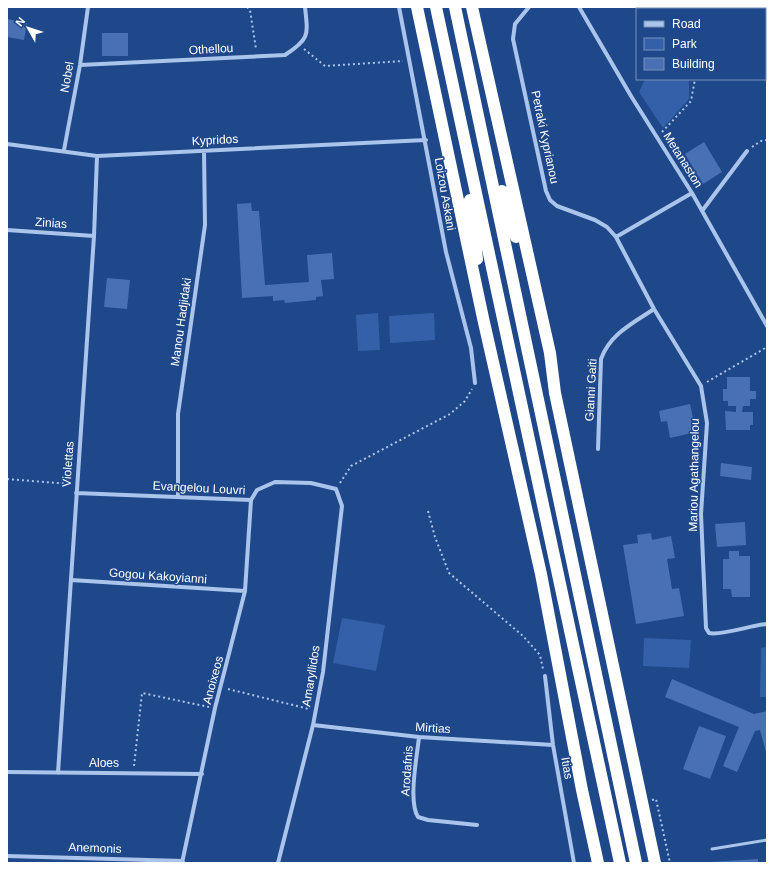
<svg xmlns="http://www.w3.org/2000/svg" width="774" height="870" viewBox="0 0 774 870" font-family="Arial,sans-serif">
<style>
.green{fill:#3360a8}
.building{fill:#4870b2}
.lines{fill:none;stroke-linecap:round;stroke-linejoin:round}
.path{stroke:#abc4eb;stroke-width:2;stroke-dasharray:2 3;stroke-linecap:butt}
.lane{stroke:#abc4eb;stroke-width:3}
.street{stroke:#abc4eb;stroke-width:4}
.highway{stroke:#fff;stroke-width:12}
.labels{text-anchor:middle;stroke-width:3;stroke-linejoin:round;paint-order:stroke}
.street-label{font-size:12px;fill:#fff;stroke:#1f488a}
</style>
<rect width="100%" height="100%" fill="#1f488a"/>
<path class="green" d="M 645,79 L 689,79 L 689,99 L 663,128 L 639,92 Z
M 378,313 L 380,350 L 358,351 L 356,315 Z
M 434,313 L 435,340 L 390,343 L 389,316 Z
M 342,618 L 385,625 L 376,671 L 333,663 Z
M 644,638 L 691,640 L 689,668 L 643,666 Z
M 767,647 L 767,697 L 760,697 L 761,648 Z"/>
<path class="building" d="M 7,19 L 27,23 L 24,40 L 7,37 Z
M 102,33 L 128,33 L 128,56 L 102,56 Z
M 704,142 L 722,172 L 703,184 L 685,154 Z
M 251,203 L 252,211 L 259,211 L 265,285 L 309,282 L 307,255 L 332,253 L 334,279 L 321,280 L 323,296 L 316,297 L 316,300 L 285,303 L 284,300 L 273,301 L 273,296 L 242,298 L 237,204 Z
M 107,278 L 130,280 L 127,309 L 104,307 Z
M 727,377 L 750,377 L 750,391 L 756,391 L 756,399 L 750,399 L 750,406 L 743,406 L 742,412 L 753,412 L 753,425 L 750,425 L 750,430 L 726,430 L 725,411 L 736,412 L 736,406 L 728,406 L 728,401 L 723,401 L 723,389 L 727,389 Z
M 690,404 L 696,432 L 670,438 L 667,421 L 661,422 L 659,411 Z
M 721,463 L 752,467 L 751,480 L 720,476 Z
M 745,522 L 746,545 L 717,547 L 715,524 Z
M 651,533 L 652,540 L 671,536 L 675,558 L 667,559 L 672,589 L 679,588 L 684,616 L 636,624 L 623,545 L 638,543 L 637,535 Z
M 729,551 L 739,551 L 739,556 L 750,556 L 750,597 L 732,597 L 731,589 L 723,589 L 723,559 L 729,559 Z
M 672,679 L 754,714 L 767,711 L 767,756 L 760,730 L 755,731 L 737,772 L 723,766 L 739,727 L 665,697 Z
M 699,726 L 726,736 L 710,779 L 683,769 Z
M 758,859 L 758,863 L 709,863 L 709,862 Z"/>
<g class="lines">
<path class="path" d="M 247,7 L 250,10 L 256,49
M 304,49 L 325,66 L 403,61
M 662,132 L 691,101 L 695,79
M 752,147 L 761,141 L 767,140
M 707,382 L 767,347
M 7,479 L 70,484
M 340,483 L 351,466 L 450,414 L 465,401 L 472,389
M 428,511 L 435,537 L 449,573 L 523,636 L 540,655 L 543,669
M 228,689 L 309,709
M 134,766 L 142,693 L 209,707
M 652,800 L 656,799 L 670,863"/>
<path class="lane" d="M 712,849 L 767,840"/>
<path class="street" d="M 399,7 L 446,252 L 471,348 L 475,383
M 529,7 L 515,24 L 513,39 L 546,191 L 550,200 L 557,206 L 595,220 L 607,227 L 616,237 L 654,309 L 701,386 L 707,423 L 701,514 L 706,628 L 709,633 C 721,636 752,625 767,624
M 579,7 L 631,96 L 692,193 L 767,326
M 725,9 L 726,7
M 80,65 L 285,55 C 310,39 308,35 305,7
M 7,144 L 97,156 L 426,140
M 64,150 L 80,65 L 88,7
M 702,211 L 747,151
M 7,230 L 94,236
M 616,237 L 692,193
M 598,449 L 601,359 C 610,334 633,323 654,309
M 76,493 L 251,500 L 257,490 L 275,482 L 311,483 L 336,489 L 342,506 L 323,672 L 313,725 L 278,863
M 178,496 L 178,414 L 205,225 L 204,151
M 71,580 L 245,591
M 545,676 L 553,745 L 574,863
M 313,725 L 419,737 L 553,745
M 419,737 C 417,757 408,801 418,817 L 428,820 L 477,825
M 7,772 L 202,774
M 58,773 L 94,236 L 97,156
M 7,856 L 183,861
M 182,863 L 215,708 L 245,591 L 251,500"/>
<path class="highway" d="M 417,7 L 483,318 L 541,574 L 582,790 L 598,863
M 436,7 L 620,863
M 455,7 L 636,863
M 472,7 L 550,353 L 555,393 L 655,863
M 502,191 L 516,237
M 470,200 L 477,259"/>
</g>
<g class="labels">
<g class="street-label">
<text transform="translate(211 49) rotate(-3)" y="4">Othellou</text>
<text transform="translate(67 77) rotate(-80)" y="4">Nobel</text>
<text transform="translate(545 137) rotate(78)" y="4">Petraki Kyprianou</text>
<text transform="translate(215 140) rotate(-3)" y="4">Kypridos</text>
<text transform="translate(683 160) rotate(58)" y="4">Metanaston</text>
<text transform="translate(445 194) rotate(80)" y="4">Loizou Askani</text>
<text transform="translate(51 223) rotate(4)" y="4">Zinias</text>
<text transform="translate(181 322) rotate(-82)" y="4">Manou Hadjidaki</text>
<text transform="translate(591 390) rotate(-87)" y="4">Gianni Gaiti</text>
<text transform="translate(68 464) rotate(-86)" y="4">Violettas</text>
<text transform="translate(694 475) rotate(-89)" y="4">Mariou Agathangelou</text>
<text transform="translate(199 488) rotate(3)" y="4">Evangelou Louvri</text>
<text transform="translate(158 576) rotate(4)" y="4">Gogou Kakoyianni</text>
<text transform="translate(311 676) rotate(-81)" y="4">Amaryllidos</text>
<text transform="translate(213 680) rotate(-75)" y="4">Anoixeos</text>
<text transform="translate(433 728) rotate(4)" y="4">Mirtias</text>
<text x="104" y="767">Aloes</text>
<text transform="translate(567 768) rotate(80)" y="4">Itias</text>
<text transform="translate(407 771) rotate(-86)" y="4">Arodafnis</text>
<text transform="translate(95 848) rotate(2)" y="4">Anemonis</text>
</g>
</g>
<rect width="774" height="870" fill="none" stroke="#ffffff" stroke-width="16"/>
<rect x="636" y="8" width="130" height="72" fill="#1f488a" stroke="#7991b9"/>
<rect x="644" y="21" width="20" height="6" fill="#abc4eb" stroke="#7991b9"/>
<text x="672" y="28" font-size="12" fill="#ffffff">Road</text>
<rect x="644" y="38" width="20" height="12" fill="#3360a8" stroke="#7991b9"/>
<text x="672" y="48" font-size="12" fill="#ffffff">Park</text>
<rect x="644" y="58" width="20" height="12" fill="#4870b2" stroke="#7991b9"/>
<text x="672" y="68" font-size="12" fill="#ffffff">Building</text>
<g transform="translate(28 28) rotate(309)" stroke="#1f488a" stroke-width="3" paint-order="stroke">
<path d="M0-3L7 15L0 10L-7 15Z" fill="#ffffff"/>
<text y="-6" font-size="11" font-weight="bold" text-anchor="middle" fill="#ffffff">N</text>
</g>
</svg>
